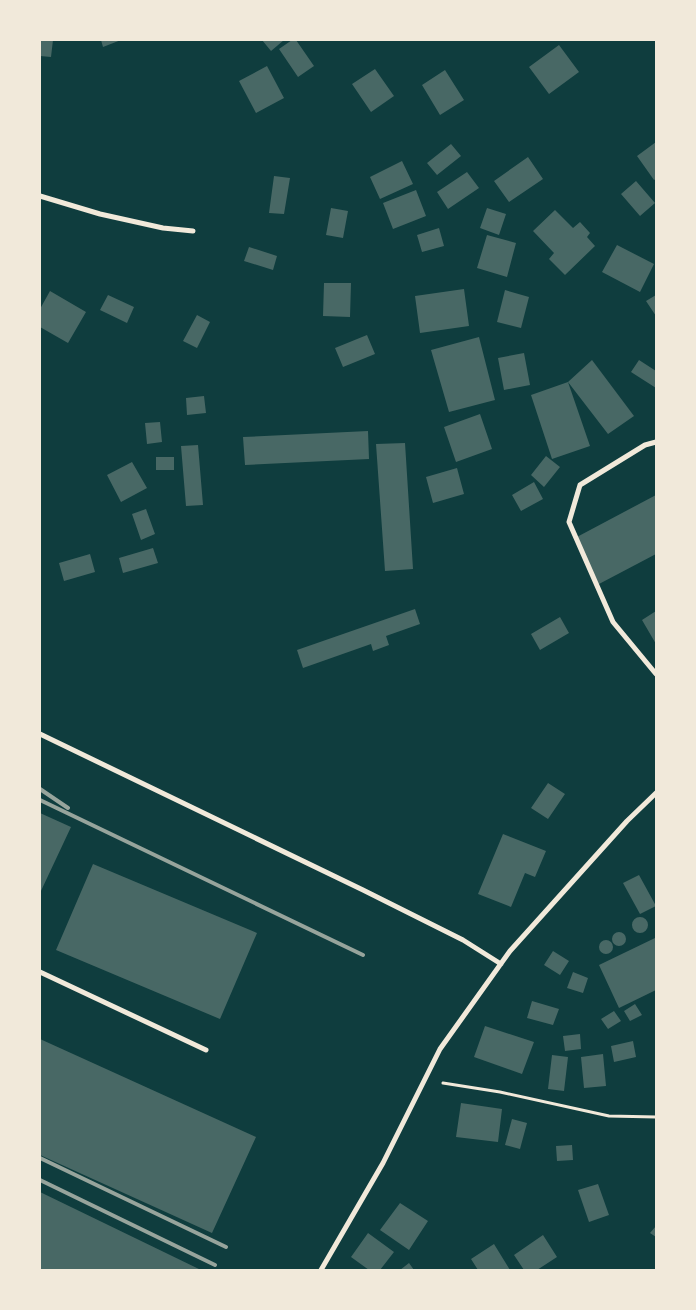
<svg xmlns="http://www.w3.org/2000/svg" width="696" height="1310" viewBox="0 0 696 1310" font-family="'Titillium Web',sans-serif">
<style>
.building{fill:#486865}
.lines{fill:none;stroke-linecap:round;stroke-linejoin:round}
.path{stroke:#f1e9da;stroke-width:3}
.minor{stroke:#f1e9da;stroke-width:5}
.rail{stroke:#97a49c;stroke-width:4}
</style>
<rect width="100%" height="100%" fill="#0f3d3e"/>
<path class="building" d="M 40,40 L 53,40 L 51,57 L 40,56 Z
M 101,40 L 121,40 L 103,47 Z
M 262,40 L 284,40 L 271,51 Z
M 292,40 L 296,40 L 314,66 L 298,77 L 279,49 Z
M 559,45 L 579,72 L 549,94 L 529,67 Z
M 267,66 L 284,98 L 256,113 L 239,81 Z
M 375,69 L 394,96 L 371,112 L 352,84 Z
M 445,70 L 464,100 L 440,115 L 422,85 Z
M 656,142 L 656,179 L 654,180 L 637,156 Z
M 451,144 L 461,156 L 437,175 L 427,163 Z
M 528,157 L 543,179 L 509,202 L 494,181 Z
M 402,161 L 413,184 L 380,199 L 370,177 Z
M 467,172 L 479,188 L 448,209 L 437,192 Z
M 274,176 L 290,178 L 284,214 L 269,213 Z
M 636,181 L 655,203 L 640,216 L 621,194 Z
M 416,190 L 426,216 L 393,229 L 383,203 Z
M 331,208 L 348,211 L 343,238 L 326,235 Z
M 487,208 L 506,214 L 499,235 L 480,228 Z
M 555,210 L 573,228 L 580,222 L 590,233 L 587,237 L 595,246 L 565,275 L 549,259 L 554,253 L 533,231 Z
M 439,228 L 444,246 L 422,252 L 417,235 Z
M 487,235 L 516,243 L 507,277 L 477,268 Z
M 617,245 L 654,264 L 640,292 L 602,272 Z
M 249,247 L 277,256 L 273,270 L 244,261 Z
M 324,283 L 351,283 L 350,317 L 323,316 Z
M 464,289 L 469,326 L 420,333 L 415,296 Z
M 505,290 L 529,297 L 521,328 L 497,322 Z
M 50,291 L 86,312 L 68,343 L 40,327 L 40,309 Z
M 108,295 L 134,307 L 127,323 L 100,310 Z
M 656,295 L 656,316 L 646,301 Z
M 197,315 L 210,322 L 197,348 L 183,341 Z
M 367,335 L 375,354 L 343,367 L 335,348 Z
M 479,337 L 495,400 L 449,412 L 431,350 Z
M 524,353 L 530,385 L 504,390 L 498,358 Z
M 592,360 L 634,416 L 608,434 L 568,382 L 590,446 L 552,459 L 531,395 L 568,382 Z
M 639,360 L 656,371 L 656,388 L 631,372 Z
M 204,396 L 206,413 L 187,415 L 186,398 Z
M 480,414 L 492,449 L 456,462 L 444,427 Z
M 160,422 L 162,442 L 147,444 L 145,423 Z
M 368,431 L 369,459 L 245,465 L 243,437 Z
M 405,443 L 413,569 L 385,571 L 376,444 Z
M 198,445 L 203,505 L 186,506 L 181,446 Z
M 546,456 L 560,467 L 544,487 L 531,475 Z
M 156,457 L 174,457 L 174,470 L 156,470 Z
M 132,462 L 147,488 L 121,502 L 107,475 Z
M 457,468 L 464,494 L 433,503 L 426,477 Z
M 534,482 L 543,499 L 521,511 L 512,495 Z
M 656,495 L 656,554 L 599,584 L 575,538 Z
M 146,509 L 155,534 L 141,540 L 132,514 Z
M 153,548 L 158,563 L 123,573 L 119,558 Z
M 90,554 L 95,572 L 64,581 L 59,563 Z
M 415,609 L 420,624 L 386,636 L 389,645 L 373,651 L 371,644 L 303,668 L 297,650 Z
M 656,611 L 656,644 L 642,620 Z
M 560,617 L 569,633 L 540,650 L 531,634 Z
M 548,783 L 565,794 L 548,819 L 531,808 Z
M 40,813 L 71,827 L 40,893 Z
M 503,834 L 546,851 L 535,877 L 525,873 L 511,907 L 478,894 Z
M 93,864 L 257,933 L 220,1019 L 56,950 Z
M 639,875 L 656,906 L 640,914 L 623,883 Z
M632 925a8 8 0 1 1 16 0a8 8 0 1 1-16 0Z
M612 939a7 7 0 1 1 14 0a7 7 0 1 1-14 0Z
M 655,938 L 656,990 L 619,1008 L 599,965 Z
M599 947a7 7 0 1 1 14 0a7 7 0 1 1-14 0Z
M 553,951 L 569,961 L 560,975 L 544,965 Z
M 573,972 L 588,978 L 583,993 L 567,988 Z
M 532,1001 L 559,1009 L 553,1025 L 527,1018 Z
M 635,1004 L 642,1015 L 630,1021 L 624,1011 Z
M 614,1011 L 621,1021 L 608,1029 L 601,1019 Z
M 485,1026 L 534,1042 L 522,1074 L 474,1057 Z
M 580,1034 L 581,1049 L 565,1051 L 563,1036 Z
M 40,1039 L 256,1137 L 212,1233 L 40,1155 Z
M 633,1041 L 636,1057 L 614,1062 L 611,1046 Z
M 603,1054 L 606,1086 L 584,1088 L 581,1057 Z
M 552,1055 L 568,1057 L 564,1091 L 548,1089 Z
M 461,1103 L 502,1109 L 498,1142 L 456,1137 Z
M 512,1119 L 527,1123 L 520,1149 L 505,1145 Z
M 572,1145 L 573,1160 L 557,1161 L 556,1146 Z
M 598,1184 L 609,1215 L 589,1222 L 578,1190 Z
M 40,1192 L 201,1270 L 40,1270 Z
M 400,1203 L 428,1221 L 409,1250 L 380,1230 Z
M 656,1226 L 656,1237 L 650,1233 Z
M 368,1233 L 394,1252 L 380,1270 L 369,1270 L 351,1257 Z
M 543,1235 L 557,1257 L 537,1270 L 524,1270 L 514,1255 Z
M 494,1244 L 510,1270 L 478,1270 L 471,1259 Z
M 409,1263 L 414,1270 L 400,1270 Z"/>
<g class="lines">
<path class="path" d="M 443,1083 L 500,1092 L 609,1116 L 656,1117"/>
<path class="minor" d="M 40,196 L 100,214 L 163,228 L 193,231
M 656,442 L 645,445 L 580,485 L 569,522 L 613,622 L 656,674
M 40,734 L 363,890 L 463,940 L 501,964
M 40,972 L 206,1050
M 321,1270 L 383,1163 L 440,1049 L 510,951 L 627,821 L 656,793"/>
<path class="rail" d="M 40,789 L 68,808
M 40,800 L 363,955
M 40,1158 L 226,1247
M 40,1180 L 215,1265"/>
</g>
<rect width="696" height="1310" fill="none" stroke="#f1e9da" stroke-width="82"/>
</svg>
